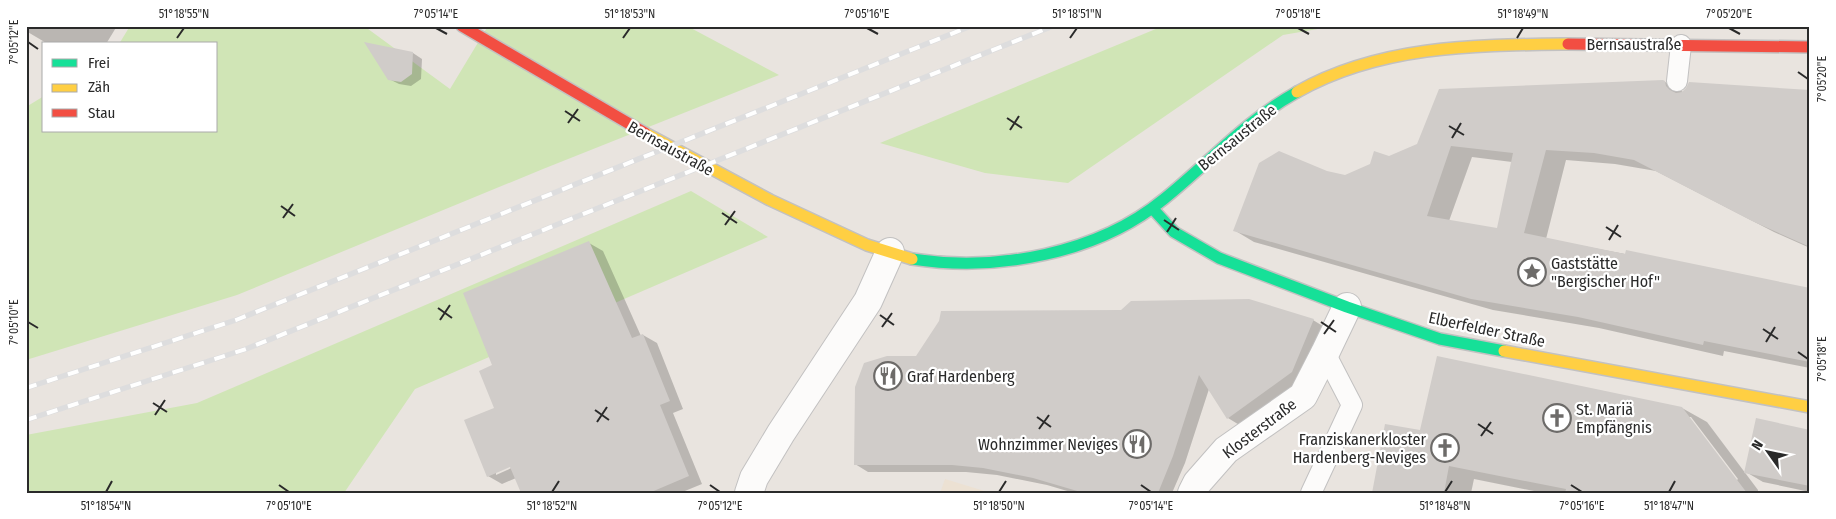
<svg xmlns="http://www.w3.org/2000/svg" width="1836" height="519" viewBox="0 0 1836 519" font-family="'Fira Sans Condensed',sans-serif">
<style>
.education{fill:#ece1d3}
.green{fill:#d0e5b6}
.shadow{fill:#0003;fill-rule:evenodd}
.building{fill:#d0ccc9;fill-rule:evenodd}
.lines{fill:none;stroke-linecap:round;stroke-linejoin:round}
.lane-casing{stroke:#c2c1c1;stroke-width:22}
.street-casing{stroke:#c2c1c1;stroke-width:30}
.fast-casing{stroke:#c2c1c1;stroke-width:14}
.slow-casing{stroke:#c2c1c1;stroke-width:14}
.jam-casing{stroke:#c2c1c1;stroke-width:14}
.lane{stroke:#fcfbfa;stroke-width:20}
.street{stroke:#fcfbfa;stroke-width:28}
.fast{stroke:#16e098;stroke-width:11}
.slow{stroke:#ffcf43;stroke-width:11}
.jam{stroke:#f24e42;stroke-width:11}
.rail-casing{stroke:#ddddde;stroke-width:5.5}
.rail{stroke:#fff;stroke-width:4;stroke-dasharray:11;stroke-linecap:butt}
.ticks{fill:none;stroke:#2a2a2a;stroke-width:2}
.labels{text-anchor:middle;stroke-width:4.5;stroke-linejoin:round;paint-order:stroke}
.street-label{font-size:16px;fill:#2a2a2a;stroke:#fff}
.poi-label{font-size:16px;fill:#2a2a2a;stroke:#fff;text-anchor:start}
.neatline{fill:none;stroke:#2a2a2a;stroke-width:2}
.ticks-label{font-size:12px;text-anchor:middle;fill:#2a2a2a}
</style>
<rect width="100%" height="100%" fill="#e9e4df"/>
<path class="education" d="M 945,479 L 991,493 L 940,493 Z"/>
<path class="green" d="M 130,26 L 364,26 L 450,89 L 488,26 L 687,26 L 779,75 L 543,169 L 237,295 L 26,360 L 26,107 L 44,96 L 44,131 L 216,131 L 216,44 L 119,44 Z
M 1163,26 L 1335,26 L 1283,35 L 1068,183 L 985,173 L 880,143 Z
M 691,191 L 768,237 L 415,389 L 344,493 L 26,493 L 26,435 L 197,403 Z"/>
<path class="shadow" d="M 26,26 L 117,26 L 106,44 L 48,44 L 26,31 Z
M 413,53 L 422,59 L 421,79 L 411,86 L 399,84 L 389,79 Z
M 1665,82 L 1683,92 L 1810,91 L 1810,248 L 1774,232 L 1656,171 L 1615,164 L 1566,160 L 1546,239 L 1810,289 L 1810,368 L 1724,351 L 1723,356 L 1599,328 L 1493,310 L 1254,242 L 1234,230 L 1327,172 L 1345,177 L 1389,157 ZM 1472,157 L 1512,162 L 1498,229 L 1449,221 Z
M 589,243 L 603,251 L 641,336 L 643,335 L 657,343 L 683,409 L 673,413 L 702,484 L 680,493 L 523,493 L 516,478 L 502,484 L 488,476 L 496,408 L 494,366 ZM 515,464 L 516,466 L 496,475 L 496,472 Z
M 1313,320 L 1326,328 L 1305,379 L 1241,426 L 1228,418 L 1209,389 L 1185,463 L 1172,493 L 1074,493 L 1047,485 L 997,475 L 966,472 L 868,472 L 855,464 L 917,357 Z
M 1682,408 L 1707,422 L 1758,490 L 1758,493 L 1544,493 L 1474,479 L 1471,493 L 1373,493 L 1421,432 ZM 1688,417 L 1691,417 L 1738,479 L 1736,481 Z
M 1810,431 L 1810,492 L 1763,482 L 1746,472 Z"/>
<path class="building" d="M 364,42 L 413,52 L 412,74 L 401,82 L 388,80 Z
M 1663,80 L 1665,81 L 1666,86 L 1670,90 L 1676,93 L 1682,92 L 1686,88 L 1689,82 L 1810,90 L 1810,247 L 1752,221 L 1634,160 L 1594,153 L 1546,150 L 1524,233 L 1625,254 L 1626,250 L 1810,288 L 1810,362 L 1704,341 L 1703,345 L 1578,317 L 1471,299 L 1233,231 L 1259,163 L 1279,151 L 1327,171 L 1345,175 L 1370,164 L 1374,151 L 1389,156 L 1417,144 L 1439,89 ZM 1451,146 L 1513,153 L 1497,228 L 1427,216 Z
M 589,241 L 632,338 L 643,334 L 670,401 L 660,405 L 689,476 L 649,493 L 521,493 L 510,467 L 487,477 L 464,420 L 494,408 L 479,371 L 492,365 L 463,293 Z
M 1249,299 L 1314,319 L 1292,372 L 1227,419 L 1199,375 L 1173,456 L 1158,493 L 1084,493 L 1033,478 L 983,468 L 952,465 L 854,465 L 855,387 L 864,363 L 887,356 L 916,356 L 939,321 L 941,311 L 1121,310 L 1131,301 Z
M 1437,356 L 1682,407 L 1747,493 L 1565,493 L 1566,489 L 1449,466 L 1444,493 L 1372,493 L 1385,424 L 1420,430 Z
M 1756,418 L 1810,430 L 1810,486 L 1744,473 Z"/>
<g class="lines">
<defs>
<path id="lane" d="M 1677,81 L 1681,45
M 1311,493 L 1352,405 L 1325,353"/>
<path id="street" d="M 749,493 L 754,478 L 781,433 L 868,301 L 890,252
M 1192,493 L 1197,483 L 1226,450 L 1303,396 L 1325,353 L 1347,307"/>
<path id="fast" d="M 1153,209 L 1174,232 L 1219,258 L 1347,307 L 1440,339 L 1504,351
M 912,259 C 997,272 1097,254 1164,199 C 1210,162 1245,121 1297,92"/>
<path id="slow" d="M 1297,92 C 1380,45 1476,45 1568,44
M 645,133 L 770,200 L 867,245 L 912,259
M 1504,351 L 1810,407"/>
<path id="jam" d="M 462,26 L 645,133
M 1568,44 L 1810,47"/>
</defs>
<use href="#lane" class="lane-casing"/>
<use href="#street" class="street-casing"/>
<use href="#fast" class="fast-casing"/>
<use href="#slow" class="slow-casing"/>
<use href="#jam" class="jam-casing"/>
<use href="#lane" class="lane"/>
<use href="#street" class="street"/>
<use href="#fast" class="fast"/>
<use href="#slow" class="slow"/>
<use href="#jam" class="jam"/>
<defs>
<path id="rail" d="M 26,388 L 236,320 L 971,26
M 26,420 L 246,349 L 1053,26"/>
</defs>
<use href="#rail" class="rail-casing"/>
<use href="#rail" class="rail"/>
</g>
<path class="ticks" d="M 436,28 L 447,34M 867,28 L 878,34M 1298,28 L 1309,34M 1729,28 L 1740,34M 177,38 L 184,28M 623,38 L 630,28M 1070,38 L 1077,28M 1517,38 L 1523,28M 28,42 L 38,49M 1798,72 L 1808,79M 565,111 L 580,121M 1007,118 L 1022,128M 568,123 L 578,109M 1449,126 L 1464,135M 1010,130 L 1019,116M 1452,138 L 1461,123M 281,206 L 295,216M 722,213 L 737,223M 283,218 L 293,204M 1164,220 L 1179,230M 725,225 L 735,211M 1606,227 L 1621,237M 1167,232 L 1176,218M 1609,240 L 1618,225M 438,308 L 452,318M 880,315 L 894,325M 440,320 L 450,305M 28,322 L 38,328M 1321,322 L 1336,332M 882,327 L 892,313M 1763,329 L 1778,339M 1324,334 L 1334,320M 1766,342 L 1775,327M 1798,352 L 1808,359M 153,403 L 167,412M 595,410 L 609,420M 155,415 L 165,400M 1037,417 L 1051,427M 597,422 L 607,407M 1478,424 L 1493,434M 1039,429 L 1049,415M 1481,436 L 1491,422M 279,485 L 289,492M 710,485 L 720,492M 1141,485 L 1151,492M 1571,485 L 1582,492M 106,492 L 112,481M 552,492 L 559,481M 999,492 L 1006,481M 1445,492 L 1452,481M 1669,492 L 1675,481"/>
<defs>
<symbol id="sight-ring" viewBox="-11 -11 22 22"><circle r="9.5" fill="#fff" stroke="#6d6b69" stroke-width="1.5"/><path d="M0-6L1.8-2.2L6-1.7L2.9 1.2L3.7 5.4L0 3.3L-3.7 5.4L-2.9 1.2L-6-1.7L-1.8-2.2Z" fill="#6d6b69"/></symbol>
<symbol id="restaurant-ring" viewBox="-11 -11 22 22"><circle r="9.5" fill="#fff" stroke="#6d6b69" stroke-width="1.5"/><path d="M-5-6h1v4h1v-4h1v4h1v-4h1v5L-1.5 .5V6h-2V.5L-5-1ZM5-6V6H3V1.5H1.5Q1.5-4 5-6Z" fill="#6d6b69"/></symbol>
<symbol id="church-ring" viewBox="-11 -11 22 22"><circle r="9.5" fill="#fff" stroke="#6d6b69" stroke-width="1.5"/><path d="M-1.2-6h2.4v3.5h3.3v2.4h-3.3V6h-2.4V-.1h-3.3v-2.4h3.3Z" fill="#6d6b69"/></symbol>
</defs>
<g fill-rule="evenodd">
<use href="#sight-ring" x="1516" y="256" width="32" height="32"/>
<use href="#restaurant-ring" x="872" y="360" width="32" height="32"/>
<use href="#church-ring" x="1541" y="402" width="32" height="32"/>
<use href="#restaurant-ring" x="1121" y="428" width="32" height="32"/>
<use href="#church-ring" x="1429" y="432" width="32" height="32"/>
</g>
<g class="labels">
<g class="street-label">
<text x="1634" y="50">Bernsaustraße</text>
<text transform="translate(1237 137) rotate(-39)" y="6">Bernsaustraße</text>
<text transform="translate(671 148) rotate(29)" y="6">Bernsaustraße</text>
<text transform="translate(1487 329) rotate(12)" y="6">Elberfelder Straße</text>
<text transform="translate(1259 428) rotate(-37)" y="6">Klosterstraße</text>
</g>
<g class="poi-label">
<text x="1551" y="269">Gaststätte<tspan x="1551" dy="18">"Bergischer Hof"</tspan></text>
<text x="907" y="382">Graf Hardenberg</text>
<text x="1576" y="415">St. Mariä<tspan x="1576" dy="18">Empfängnis</tspan></text>
<text x="1426" y="445" text-anchor="end">Franziskanerkloster<tspan x="1426" dy="18">Hardenberg-Neviges</tspan></text>
<text x="1118" y="450" text-anchor="end">Wohnzimmer Neviges</text>
</g>
</g>
<rect width="1836" height="519" fill="none" stroke="#ffffff" stroke-width="55"/>
<rect x="42" y="42" width="175" height="90" fill="#ffffff" stroke="#aaaaaa"/>
<rect x="52" y="59" width="25" height="8" fill="#16e098" stroke="#aaaaaa"/>
<text x="88" y="68" font-size="15" fill="#2a2a2a">Frei</text>
<rect x="52" y="84" width="25" height="8" fill="#ffcf43" stroke="#aaaaaa"/>
<text x="88" y="92" font-size="15" fill="#2a2a2a">Zäh</text>
<rect x="52" y="109" width="25" height="8" fill="#f24e42" stroke="#aaaaaa"/>
<text x="88" y="118" font-size="15" fill="#2a2a2a">Stau</text>
<g transform="translate(1768 452) rotate(303)" stroke="#ffffff" stroke-width="4" paint-order="stroke">
<path d="M0-4L9 19L0 12L-9 19Z" fill="#2a2a2a"/>
<text y="-8" font-size="14" font-weight="bold" text-anchor="middle" fill="#2a2a2a">N</text>
</g>
<rect x="28" y="28" width="1780" height="464" class="neatline"/>
<g class="ticks-label">
<text x="184" y="18">51°18'55"N</text>
<text x="436" y="18">7°05'14"E</text>
<text x="630" y="18">51°18'53"N</text>
<text x="867" y="18">7°05'16"E</text>
<text x="1077" y="18">51°18'51"N</text>
<text x="1298" y="18">7°05'18"E</text>
<text x="1523" y="18">51°18'49"N</text>
<text x="1729" y="18">7°05'20"E</text>
<text transform="translate(14 42) rotate(-90)" y="4">7°05'12"E</text>
<text transform="translate(1822 79) rotate(-90)" y="4">7°05'20"E</text>
<text transform="translate(14 322) rotate(-90)" y="4">7°05'10"E</text>
<text transform="translate(1822 359) rotate(-90)" y="4">7°05'18"E</text>
<text x="106" y="510">51°18'54"N</text>
<text x="289" y="510">7°05'10"E</text>
<text x="552" y="510">51°18'52"N</text>
<text x="720" y="510">7°05'12"E</text>
<text x="999" y="510">51°18'50"N</text>
<text x="1151" y="510">7°05'14"E</text>
<text x="1445" y="510">51°18'48"N</text>
<text x="1582" y="510">7°05'16"E</text>
<text x="1669" y="510">51°18'47"N</text>
</g>
</svg>
